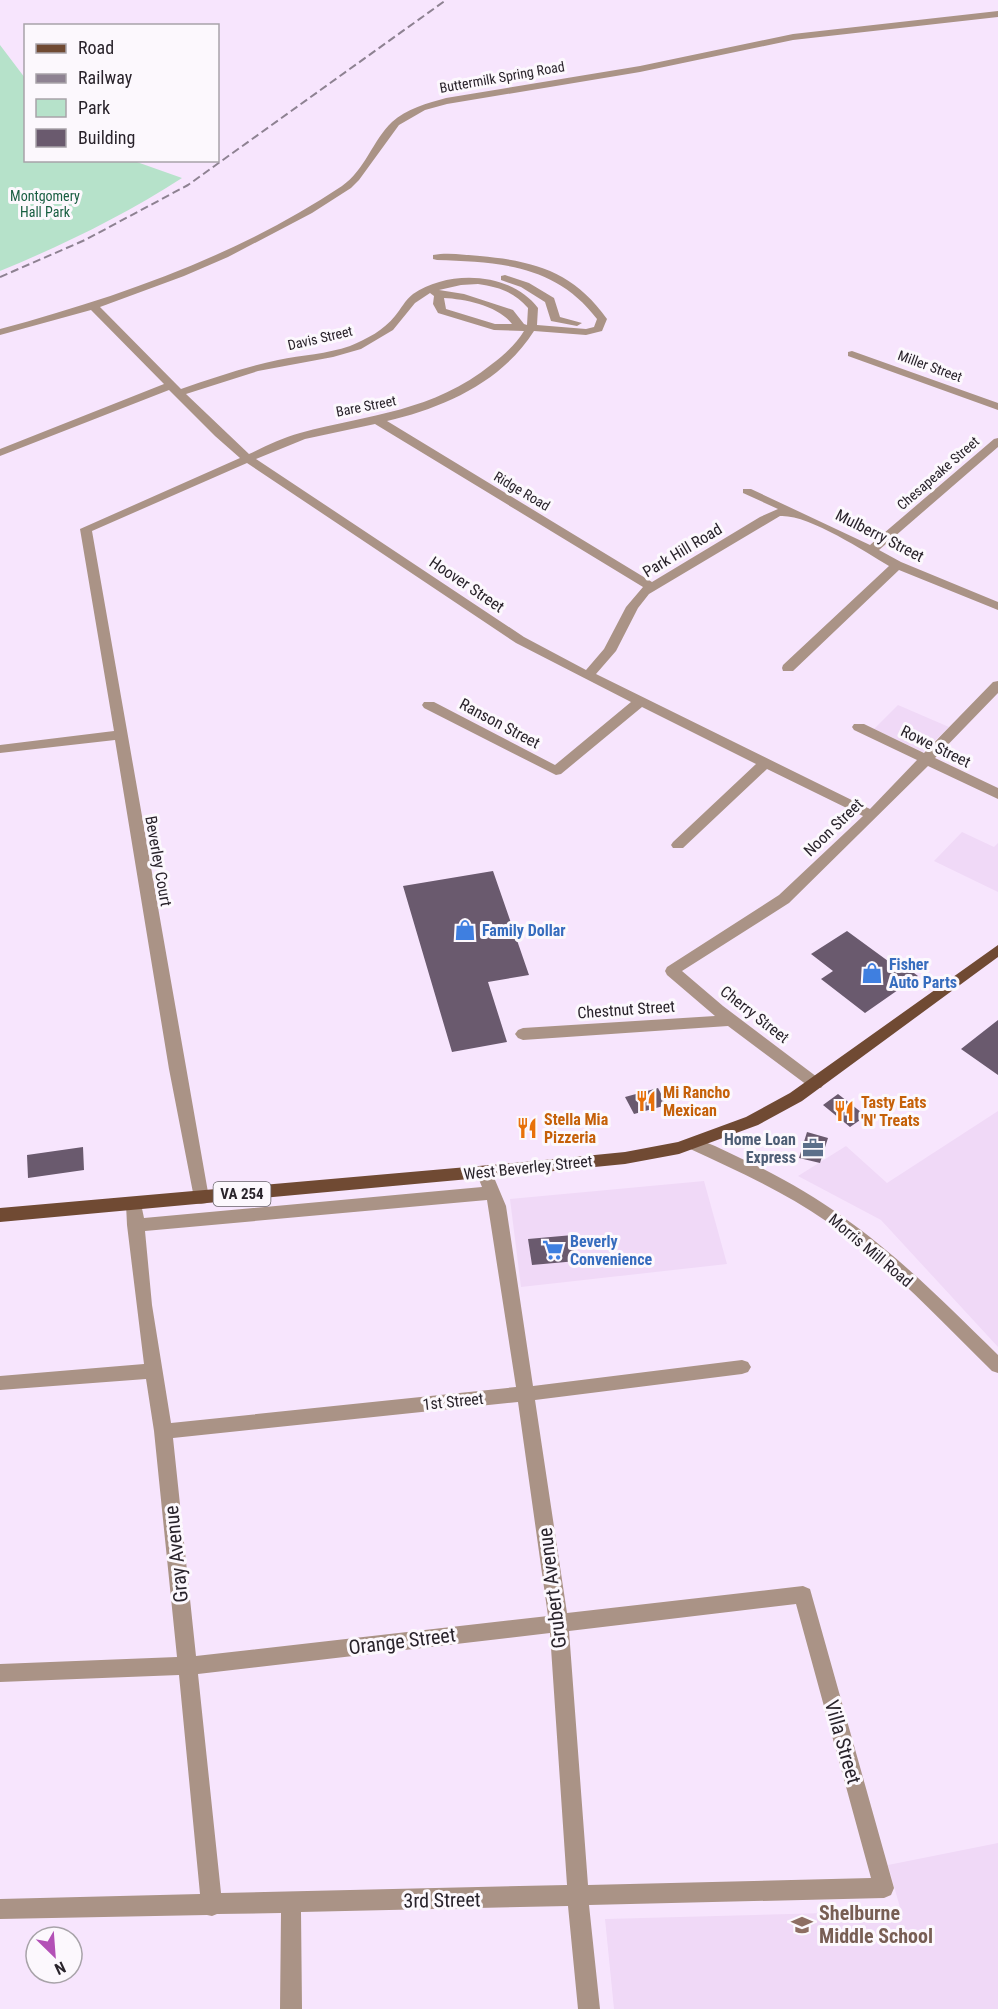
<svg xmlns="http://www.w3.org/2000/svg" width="998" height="2009" viewBox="0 0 998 2009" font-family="'Roboto Condensed',sans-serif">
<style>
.built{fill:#f0d9f7}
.green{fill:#b6e2ca}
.building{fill:#6a5a6e}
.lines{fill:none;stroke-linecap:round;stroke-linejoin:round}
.minor{fill:#aa9386;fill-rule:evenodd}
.major{fill:#704a33;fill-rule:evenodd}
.rail{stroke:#8e8292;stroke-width:2;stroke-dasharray:8 4;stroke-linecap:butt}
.labels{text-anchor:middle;stroke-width:6;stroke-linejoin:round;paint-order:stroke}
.far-street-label{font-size:14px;fill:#29232b;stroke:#fcf8fd}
.far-park-label{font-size:14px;fill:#185e41;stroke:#fcf8fd}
.shield{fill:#fcf8fd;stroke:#68636a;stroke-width:1.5}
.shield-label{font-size:15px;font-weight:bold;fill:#29232b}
.street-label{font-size:16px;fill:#29232b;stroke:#fcf8fd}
.shop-label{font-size:16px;font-weight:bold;fill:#366cbe;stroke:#fcf8fd;text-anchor:start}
.food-label{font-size:16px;font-weight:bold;fill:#c56008;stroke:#fcf8fd;text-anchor:start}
.service-label{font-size:16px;font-weight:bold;fill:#4e5e75;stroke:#fcf8fd;text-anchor:end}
.near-street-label{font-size:20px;fill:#29232b;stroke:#fcf8fd}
.near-education-label{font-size:20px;font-weight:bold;fill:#785e54;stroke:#fcf8fd;text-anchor:start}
</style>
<rect width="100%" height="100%" fill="#f7e5fd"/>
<path class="built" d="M 898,705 L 949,727 L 923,752 L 874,729 Z
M 962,832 L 994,847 L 998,843 L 998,892 L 934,861 Z
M 998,1111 L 998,1347 L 881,1220 L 798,1176 L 846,1146 L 887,1183 Z
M 704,1181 L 727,1264 L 521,1287 L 510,1199 Z
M 998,1843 L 998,2009 L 614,2009 L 605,1919 L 901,1911 L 888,1865 Z"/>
<path class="green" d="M 0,45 L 25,78 L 26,160 L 134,161 L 182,178 C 125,215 63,245 0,271 Z"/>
<path class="building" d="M 493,871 L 529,975 L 488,982 L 507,1042 L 452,1052 L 403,886 Z
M 847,931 L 888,961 L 894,958 L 918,976 L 865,1013 L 821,979 L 833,971 L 811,954 Z
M 998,1020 L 998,1075 L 961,1049 Z
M 658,1088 L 667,1105 L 634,1114 L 625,1097 Z
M 838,1094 L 866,1116 L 850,1127 L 823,1105 Z
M 807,1132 L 828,1138 L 820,1163 L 799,1158 Z
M 83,1147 L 84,1170 L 28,1178 L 27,1155 Z
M 573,1235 L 577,1261 L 532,1265 L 528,1239 Z"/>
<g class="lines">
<path class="minor" d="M 998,11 L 998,17 L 793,40 L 640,72 L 447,104 L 425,110 L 399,125 L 359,180 L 351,188 L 312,213 L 228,257 L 184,276 L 100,307 L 181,389 C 213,378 245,367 278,360 C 302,355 327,354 350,346 C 367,339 384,330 395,316 C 401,309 405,300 413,294 C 449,269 511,272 538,308 L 537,325 L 586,329 L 594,327 L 597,319 C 556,265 500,262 437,260 L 433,259 L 433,255 C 448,252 465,255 480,256 C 535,261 574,272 607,319 L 602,331 L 586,335 L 534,331 C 502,382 443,408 387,421 L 652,582 L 760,517 L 778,509 L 743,493 L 743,489 L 751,489 L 870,545 L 994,439 L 998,438 L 998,447 L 879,550 L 901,562 L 998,602 L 998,610 L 899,570 L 793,671 L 783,671 L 782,668 L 783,665 L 889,566 C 864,551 808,514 780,516 L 649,594 L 638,608 L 616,651 L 596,674 L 870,809 L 917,760 L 854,730 L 852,727 L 854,724 L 864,724 L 924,753 L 993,682 L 998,681 L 998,693 L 935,758 L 998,788 L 998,799 L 928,766 L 789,903 L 682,971 L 723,1006 L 821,1080 L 824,1084 L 821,1088 L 811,1088 L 728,1026 L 523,1040 L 518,1038 L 515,1034 L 518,1030 L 523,1028 L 715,1016 L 667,975 L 665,971 L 667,967 L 779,895 L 863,816 L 767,769 L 683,848 L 673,848 L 671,845 L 673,842 L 756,764 L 642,707 L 561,774 L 556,775 L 424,708 L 422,705 L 424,702 L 434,702 L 555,765 L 631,702 L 516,643 L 247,463 L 92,531 L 209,1198 L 207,1203 L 201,1204 L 195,1203 L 169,1069 L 115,740 L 0,753 L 0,745 L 114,731 L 80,529 L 240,458 L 215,436 L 169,390 L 0,456 L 0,449 L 164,384 L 91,310 L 0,335 L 0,329 C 119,297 239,255 342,186 C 365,170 373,140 392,122 C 406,109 428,103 446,98 L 640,66 L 793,34 ZM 478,284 C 499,287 514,292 528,308 L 527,325 L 524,324 L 513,310 L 464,294 L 439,290 L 461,285 ZM 430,293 L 434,296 L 433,304 L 438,313 L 494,330 L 524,331 C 516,344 504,355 492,364 C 433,412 370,414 300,433 C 282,438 266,446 249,454 L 186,394 L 258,371 L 333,357 L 361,349 L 393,330 L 415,303 ZM 444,298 C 465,299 499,306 512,324 L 495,324 L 446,309 ZM 375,424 L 643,587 L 626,607 L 604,649 L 586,670 L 524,637 L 256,459 L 305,439 Z
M 505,275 L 529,283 L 554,298 L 560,317 L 582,323 L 577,326 L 551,321 L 545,302 L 521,287 L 501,280 L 501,276 Z
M 852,351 L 998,403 L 998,410 L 848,356 L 848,352 Z
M 694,1138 C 713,1144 731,1154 749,1162 C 854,1212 917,1275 998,1355 L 998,1373 L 992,1371 C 939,1319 888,1263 826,1221 C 783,1191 735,1170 688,1148 L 686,1144 L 688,1140 Z
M 484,1166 L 490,1168 L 506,1206 L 533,1386 L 742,1360 L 748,1362 L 751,1367 L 748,1372 L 742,1374 L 535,1400 L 567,1613 L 803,1586 L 810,1589 L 894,1888 L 891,1895 L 884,1898 L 589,1905 L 600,2009 L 578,2009 L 568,1906 L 301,1912 L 302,2009 L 280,2009 L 281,1913 L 217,1914 L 212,1916 L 207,1915 L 0,1919 L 0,1899 L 200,1894 L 179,1675 L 0,1682 L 0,1664 L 177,1657 L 154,1431 L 146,1379 L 0,1390 L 0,1376 L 144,1364 L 127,1225 L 126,1204 L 128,1199 L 134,1198 L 140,1199 L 144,1218 L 482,1187 L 476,1172 L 478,1168 ZM 487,1200 L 516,1387 L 171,1423 L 152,1305 L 145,1231 ZM 518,1402 L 548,1616 L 196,1656 L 173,1438 ZM 796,1604 L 871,1878 L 588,1885 L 569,1631 ZM 550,1633 L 567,1885 L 221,1893 L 198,1674 Z"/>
<path class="major" d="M 998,945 L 998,957 L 802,1101 L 758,1125 L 679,1154 L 625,1164 L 524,1174 L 0,1222 L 0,1208 L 524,1162 L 625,1152 L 678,1142 L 746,1117 L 790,1093 Z"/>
<path class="rail" d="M 0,277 L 85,240 L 188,185 L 446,0"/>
</g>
<defs>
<symbol id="shop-bare" viewBox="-9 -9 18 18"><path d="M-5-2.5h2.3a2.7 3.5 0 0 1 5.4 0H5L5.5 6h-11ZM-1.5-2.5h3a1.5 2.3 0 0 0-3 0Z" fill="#3f7fe0" stroke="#fcf8fd" stroke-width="2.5" paint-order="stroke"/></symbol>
<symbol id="restaurant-bare" viewBox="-9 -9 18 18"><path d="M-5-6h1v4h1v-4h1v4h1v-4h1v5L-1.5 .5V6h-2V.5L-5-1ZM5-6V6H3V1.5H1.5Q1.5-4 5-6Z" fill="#e8710a" stroke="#fcf8fd" stroke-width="2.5" paint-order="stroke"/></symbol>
<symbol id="office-bare" viewBox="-9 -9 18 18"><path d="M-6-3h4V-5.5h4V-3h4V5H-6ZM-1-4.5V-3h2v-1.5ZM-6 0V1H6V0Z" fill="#5c6f8a" stroke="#fcf8fd" stroke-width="2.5" paint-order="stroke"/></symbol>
<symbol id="supermarket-bare" viewBox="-9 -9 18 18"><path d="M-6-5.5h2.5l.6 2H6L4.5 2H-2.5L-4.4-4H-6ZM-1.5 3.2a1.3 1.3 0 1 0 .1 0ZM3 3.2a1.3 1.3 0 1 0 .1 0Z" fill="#3f7fe0" stroke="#fcf8fd" stroke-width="2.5" paint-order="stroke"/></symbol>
<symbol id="school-bare" viewBox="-9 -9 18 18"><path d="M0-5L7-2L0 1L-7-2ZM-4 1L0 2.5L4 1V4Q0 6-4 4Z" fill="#8d6e63" stroke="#fcf8fd" stroke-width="2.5" paint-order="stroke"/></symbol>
</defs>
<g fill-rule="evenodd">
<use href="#shop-bare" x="450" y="915" width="30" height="30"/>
<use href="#shop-bare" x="857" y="958" width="30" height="30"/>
<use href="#restaurant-bare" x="631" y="1086" width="30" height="30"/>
<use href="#restaurant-bare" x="829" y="1096" width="30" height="30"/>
<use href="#restaurant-bare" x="512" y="1113" width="30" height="30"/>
<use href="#office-bare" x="798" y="1133" width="30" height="30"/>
<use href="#supermarket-bare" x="538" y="1235" width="30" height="30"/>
<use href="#school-bare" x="787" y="1910" width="30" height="30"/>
</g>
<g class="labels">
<g class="far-street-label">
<text transform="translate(502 77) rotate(-10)" y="5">Buttermilk Spring Road</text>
<text transform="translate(320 338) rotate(-13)" y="5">Davis Street</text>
<text transform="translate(930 366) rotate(20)" y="5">Miller Street</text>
<text transform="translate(366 406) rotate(-11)" y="5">Bare Street</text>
<text transform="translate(938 473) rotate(-41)" y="5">Chesapeake Street</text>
<text transform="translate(522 491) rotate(31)" y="5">Ridge Road</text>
</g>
<g class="far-park-label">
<text x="45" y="201">Montgomery<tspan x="45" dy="16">Hall Park</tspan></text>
</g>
<rect class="shield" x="213.5" y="1182" width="57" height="24" rx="4.5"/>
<g class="shield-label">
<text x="242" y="1199">VA 254</text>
</g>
<g class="street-label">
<text transform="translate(880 535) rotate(27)" y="6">Mulberry Street</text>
<text transform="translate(682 550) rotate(-31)" y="6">Park Hill Road</text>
<text transform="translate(467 584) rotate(34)" y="6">Hoover Street</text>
<text transform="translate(500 723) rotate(28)" y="6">Ranson Street</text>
<text transform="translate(936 746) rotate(26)" y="6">Rowe Street</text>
<text transform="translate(833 827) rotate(-44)" y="6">Noon Street</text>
<text transform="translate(159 861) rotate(80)" y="6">Beverley Court</text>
<text transform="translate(626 1009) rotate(-4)" y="6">Chestnut Street</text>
<text transform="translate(755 1014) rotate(38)" y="6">Cherry Street</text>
<text transform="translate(528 1167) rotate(-6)" y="6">West Beverley Street</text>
<text transform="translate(871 1250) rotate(40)" y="6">Morris Mill Road</text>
<text transform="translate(453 1401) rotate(-6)" y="6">1st Street</text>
</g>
<g class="shop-label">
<text x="482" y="936">Family Dollar</text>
<text x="889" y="970">Fisher<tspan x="889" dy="18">Auto Parts</tspan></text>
<text x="570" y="1247">Beverly<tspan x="570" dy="18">Convenience</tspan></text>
</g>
<g class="food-label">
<text x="663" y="1098">Mi Rancho<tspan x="663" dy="18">Mexican</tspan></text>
<text x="861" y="1108">Tasty Eats<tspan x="861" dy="18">'N' Treats</tspan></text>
<text x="544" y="1125">Stella Mia<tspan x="544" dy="18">Pizzeria</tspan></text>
</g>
<g class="service-label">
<text x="796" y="1145">Home Loan<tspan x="796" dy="18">Express</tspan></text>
</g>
<g class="near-street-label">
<text transform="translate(176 1554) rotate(-96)" y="7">Gray Avenue</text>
<text transform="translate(552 1588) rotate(-97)" y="7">Grubert Avenue</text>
<text transform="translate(402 1641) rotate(-7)" y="7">Orange Street</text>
<text transform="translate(843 1742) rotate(74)" y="7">Villa Street</text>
<text transform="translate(442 1900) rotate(-1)" y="7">3rd Street</text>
</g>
<g class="near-education-label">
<text x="819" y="1920">Shelburne<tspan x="819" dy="23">Middle School</tspan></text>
</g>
</g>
<rect x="24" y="24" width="195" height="138" fill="#fcf8fd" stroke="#a8a3a9" stroke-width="1.5"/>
<rect x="36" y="44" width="30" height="9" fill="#704a33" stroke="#a8a3a9" stroke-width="1.5"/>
<text x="78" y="54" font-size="18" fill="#29232b">Road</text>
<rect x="36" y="74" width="30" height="9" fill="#8e8292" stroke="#a8a3a9" stroke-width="1.5"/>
<text x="78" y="84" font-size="18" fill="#29232b">Railway</text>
<rect x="36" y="99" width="30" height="18" fill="#b6e2ca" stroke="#a8a3a9" stroke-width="1.5"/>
<text x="78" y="114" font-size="18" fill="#29232b">Park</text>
<rect x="36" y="129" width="30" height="18" fill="#6a5a6e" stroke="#a8a3a9" stroke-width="1.5"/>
<text x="78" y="144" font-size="18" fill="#29232b">Building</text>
<g transform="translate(54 1955) rotate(155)"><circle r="28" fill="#fcf8fd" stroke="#a8a3a9" stroke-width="1.5"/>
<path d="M0-4.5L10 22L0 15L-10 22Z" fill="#b350b6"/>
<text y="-9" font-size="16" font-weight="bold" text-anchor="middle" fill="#29232b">N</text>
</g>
</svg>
